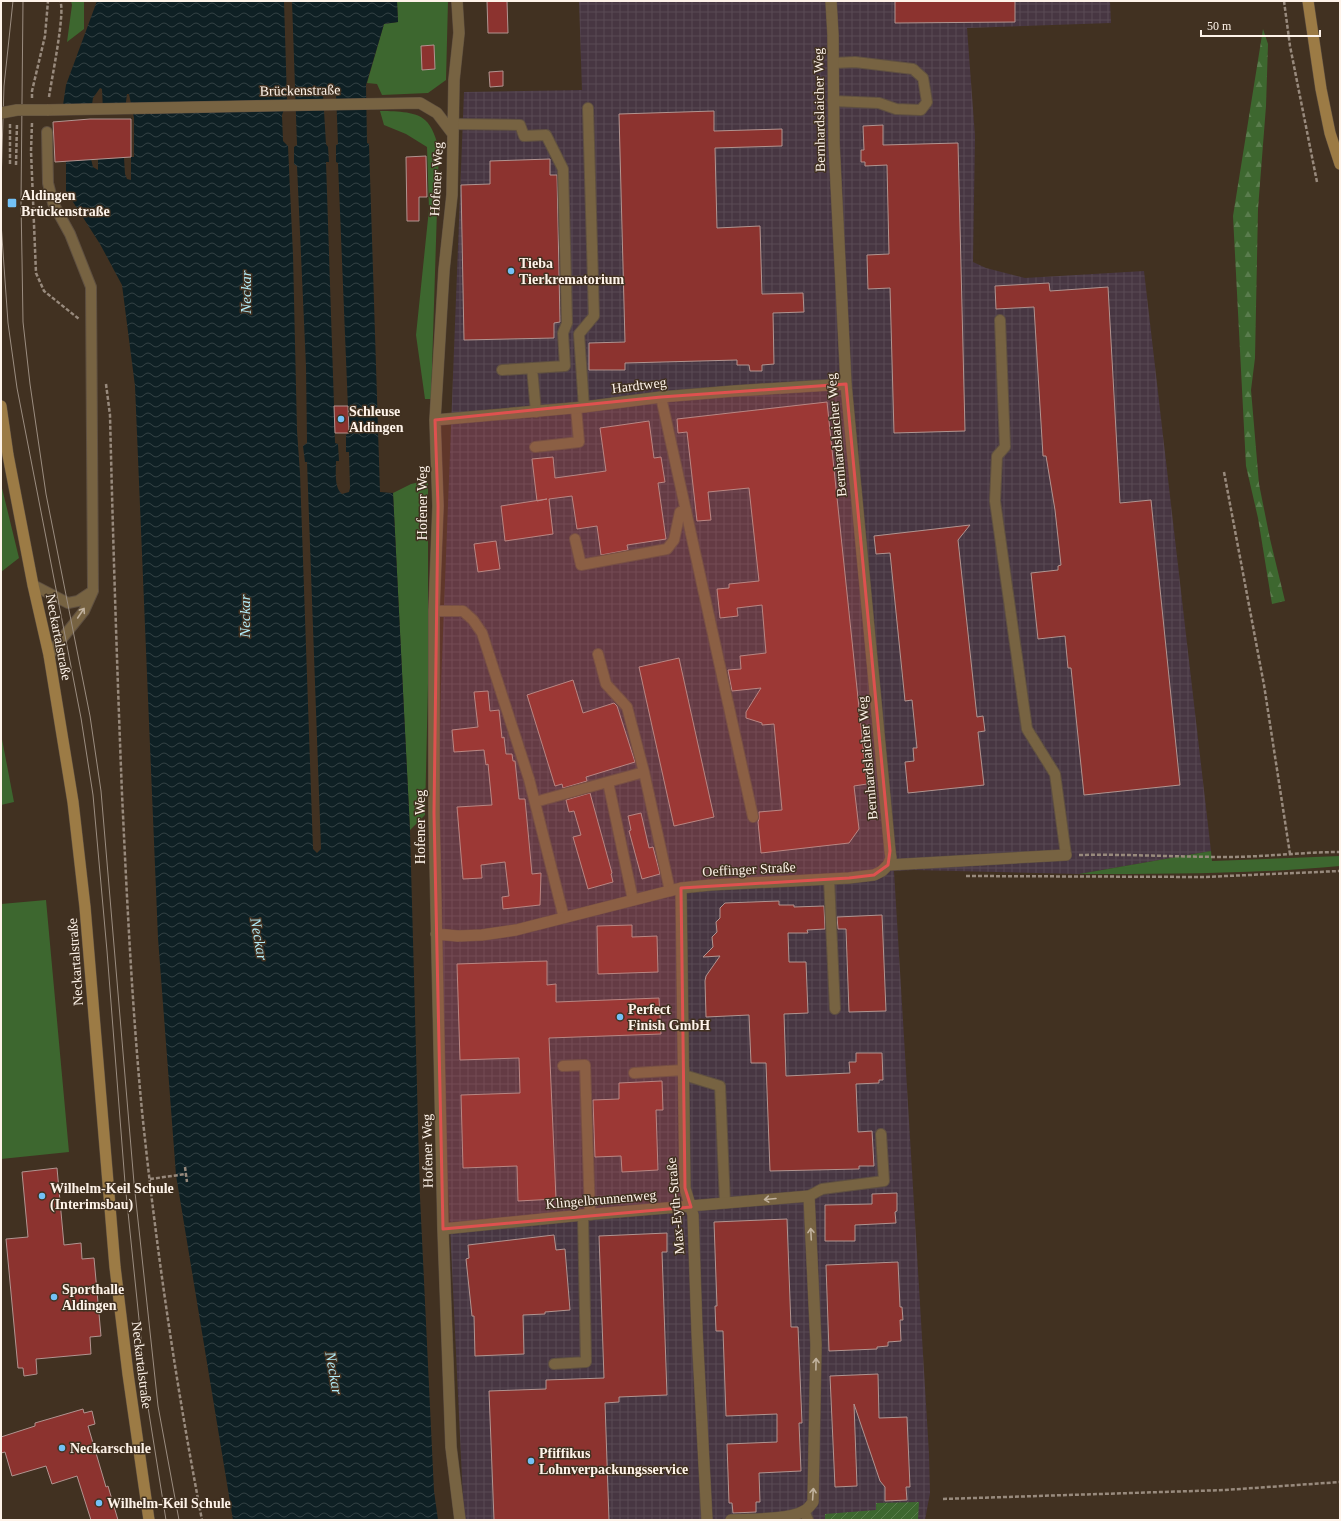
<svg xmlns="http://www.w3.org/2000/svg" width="1341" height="1521" viewBox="0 0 1341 1521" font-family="'Times New Roman',serif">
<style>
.industrial{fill:url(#industrial-grid)}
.grass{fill:#3d672f}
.forest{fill:url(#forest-firs)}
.garden{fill:url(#garden-furrows)}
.water{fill:url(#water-waves);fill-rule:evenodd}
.building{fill:#8c332f;stroke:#b19490}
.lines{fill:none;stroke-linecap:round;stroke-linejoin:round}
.service-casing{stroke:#5f5041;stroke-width:12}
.minor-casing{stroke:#5f5041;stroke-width:12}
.secondary-casing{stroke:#5f5041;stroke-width:12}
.path{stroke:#988a7d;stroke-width:2.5;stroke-dasharray:4 2;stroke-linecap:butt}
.service{stroke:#776342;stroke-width:10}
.minor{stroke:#776342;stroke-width:11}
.secondary{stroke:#9c7b45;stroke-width:11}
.tram{stroke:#9b8d80;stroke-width:1}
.minor-bridge-casing{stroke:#5f5041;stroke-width:12;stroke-linecap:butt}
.minor-bridge{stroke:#776342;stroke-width:11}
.oneway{stroke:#c1b29e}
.marked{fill:#de514f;fill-opacity:0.2;stroke:#de514f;stroke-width:3;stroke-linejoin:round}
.poi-dot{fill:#73c1f6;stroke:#413121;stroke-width:1.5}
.labels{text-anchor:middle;stroke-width:3;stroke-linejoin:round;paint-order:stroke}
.street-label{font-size:14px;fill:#fef3e9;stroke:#413121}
.poi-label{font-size:14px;font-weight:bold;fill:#fef3e9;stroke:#413121;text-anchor:start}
.water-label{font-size:15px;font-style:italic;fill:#b1ebf7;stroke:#413121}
</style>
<defs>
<pattern id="industrial-grid" width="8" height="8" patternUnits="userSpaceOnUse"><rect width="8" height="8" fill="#473642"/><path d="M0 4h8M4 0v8" fill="none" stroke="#594a54"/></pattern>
<pattern id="forest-firs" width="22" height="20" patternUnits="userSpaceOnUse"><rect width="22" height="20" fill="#3d672f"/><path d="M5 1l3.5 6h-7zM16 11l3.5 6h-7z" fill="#5a7d4d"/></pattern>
<pattern id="garden-furrows" width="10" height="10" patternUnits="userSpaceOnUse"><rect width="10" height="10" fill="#3d672f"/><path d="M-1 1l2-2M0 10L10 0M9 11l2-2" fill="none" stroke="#5a7d4d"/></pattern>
<pattern id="water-waves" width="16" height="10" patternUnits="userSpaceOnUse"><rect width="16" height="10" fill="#0e2024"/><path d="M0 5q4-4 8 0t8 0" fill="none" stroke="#324144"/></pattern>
</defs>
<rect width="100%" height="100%" fill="#413121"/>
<path class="industrial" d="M 579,1 L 1110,1 L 1111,23 L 967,28 L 975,136 L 973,262 L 986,268 L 1025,278 L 1144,271 L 1211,851 L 1079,874 L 914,870 L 894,871 L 929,1454 L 930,1493 L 925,1520 L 464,1520 L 436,934 L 441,685 L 464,92 L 582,90 Z"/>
<path class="grass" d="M 71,1 L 84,1 L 84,29 L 67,42 L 72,5 Z
M 397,1 L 448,1 L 446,80 L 428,93 L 382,95 L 377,84 L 367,83 L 384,24 L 398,22 Z
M 380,111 C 392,111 416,111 425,120 C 433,127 435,138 439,147 L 431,399 L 425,399 L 416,335 L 429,209 L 427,147 L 406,134 L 384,125 Z
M 428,480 L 428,684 L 425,815 L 410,830 L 393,493 L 411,484 Z
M 1,484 L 19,558 L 1,572 Z
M 1,734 L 14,802 L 1,805 Z
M 1211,851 L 1212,861 L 1340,856 L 1340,866 C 1254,874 1166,874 1079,874 Z
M 46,900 L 69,1152 L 1,1159 L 1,904 Z"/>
<path class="forest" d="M 1263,29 L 1268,44 L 1266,106 L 1258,209 L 1255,358 L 1251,390 L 1259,484 L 1270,539 L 1285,601 L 1272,604 L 1258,518 L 1246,466 L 1233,216 Z"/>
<path class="garden" d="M 919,1502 L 918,1520 L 825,1520 L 825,1514 L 876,1510 L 876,1503 Z"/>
<path class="water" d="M 97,1 L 284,1 L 287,101 L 282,115 L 283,141 L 288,146 L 293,255 L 297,431 L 300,473 L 313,849 L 317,853 L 321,849 L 307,462 L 305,462 L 303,446 L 307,443 L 306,366 L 297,166 L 294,164 L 294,147 L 297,145 L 292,1 L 397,1 L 398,22 L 384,24 L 366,85 L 367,143 L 369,144 L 380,492 L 393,493 L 410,830 L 420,1197 L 434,1491 L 438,1520 L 233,1520 L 176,1175 L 158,938 L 135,386 L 122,285 L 100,244 L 66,191 L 66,161 L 91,159 L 93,167 L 98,170 L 98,159 L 124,158 L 125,174 L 127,179 L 131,180 L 131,157 L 134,157 L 134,118 L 129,94 L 127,94 L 125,110 L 103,111 L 102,89 L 100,88 L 93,98 L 91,111 L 62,112 L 66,85 ZM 330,87 L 334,89 L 336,93 L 338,144 L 336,145 L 336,162 L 338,163 L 349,433 L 346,435 L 346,452 L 349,452 L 350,488 L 349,492 L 342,494 C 334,488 336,471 336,461 L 339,461 L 338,444 L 335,443 L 334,406 L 326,162 L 329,162 L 328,147 L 326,144 L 323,94 L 325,89 Z"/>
<path class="building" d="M 487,1 L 507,1 L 508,33 L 488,33 Z
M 895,1 L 1015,1 L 1015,22 L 895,23 Z
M 434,45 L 435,69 L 422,70 L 421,46 Z
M 503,71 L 503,86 L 490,87 L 489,72 Z
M 714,111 L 714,131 L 782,129 L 782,146 L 715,148 L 717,228 L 760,226 L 762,294 L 803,293 L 804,312 L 773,313 L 774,364 L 762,365 L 762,371 L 750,371 L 749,365 L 737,365 L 737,360 L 625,363 L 625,370 L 589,370 L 589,343 L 625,342 L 619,114 Z
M 90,119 L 131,119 L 131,157 L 55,162 L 53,122 Z
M 883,125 L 883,145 L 958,143 L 965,431 L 894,433 L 890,288 L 868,289 L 867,255 L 889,254 L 887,165 L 865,166 L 865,162 L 861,162 L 861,150 L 864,150 L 863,126 Z
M 426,156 L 427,197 L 419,197 L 419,221 L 407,221 L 406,157 Z
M 550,159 L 550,175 L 557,175 L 560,322 L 554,323 L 554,338 L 464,340 L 461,185 L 490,184 L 490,161 Z
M 1049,283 L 1050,291 L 1108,287 L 1120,503 L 1151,500 L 1180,785 L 1084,795 L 1071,668 L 1068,668 L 1065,636 L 1038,639 L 1031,573 L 1058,570 L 1058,566 L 1061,565 L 1055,510 L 1046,456 L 1043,456 L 1034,307 L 996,309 L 995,286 Z
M 827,402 L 867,784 L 854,786 L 859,829 L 849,843 L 761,853 L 758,822 L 759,819 L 759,812 L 782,810 L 774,724 L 762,725 L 762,723 L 746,718 L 746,712 L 761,688 L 732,691 L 728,670 L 741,669 L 740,656 L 766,653 L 762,605 L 737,608 L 738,616 L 720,618 L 717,589 L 729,588 L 729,584 L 759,581 L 749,488 L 708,492 L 711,520 L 697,521 L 687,432 L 678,433 L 677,419 Z
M 334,406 L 348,406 L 349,433 L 335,433 Z
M 649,421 L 654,458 L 661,457 L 665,482 L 658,483 L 666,539 L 627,545 L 628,550 L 601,555 L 597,526 L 577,529 L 572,496 L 549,499 L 553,534 L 505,541 L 501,506 L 547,499 L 537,501 L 532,459 L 553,457 L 555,478 L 606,471 L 600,428 Z
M 970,525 L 958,540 L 977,717 L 983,716 L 985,731 L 978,732 L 984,785 L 908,793 L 905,762 L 914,761 L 913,748 L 917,748 L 912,700 L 905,701 L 890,553 L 876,554 L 874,536 Z
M 496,541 L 500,569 L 478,572 L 474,544 Z
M 679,658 L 714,817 L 674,826 L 639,667 Z
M 573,680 L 583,713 L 614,703 L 617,706 L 635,762 L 586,777 L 587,781 L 563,788 L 562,784 L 555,786 L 527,695 Z
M 488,691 L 490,711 L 499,710 L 502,738 L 504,737 L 506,754 L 512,754 L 513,761 L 515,761 L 519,799 L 525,799 L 532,874 L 541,873 L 540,905 L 503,909 L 502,897 L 509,896 L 505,862 L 481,865 L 482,878 L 463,879 L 457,807 L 492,805 L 488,764 L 486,765 L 484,750 L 454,752 L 452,730 L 478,727 L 474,692 Z
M 590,793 L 612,873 L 611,874 L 613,882 L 588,889 L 573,837 L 581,835 L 574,811 L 569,812 L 566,800 Z
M 641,813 L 649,848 L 653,847 L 660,874 L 642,879 L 629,831 L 631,830 L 628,816 Z
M 779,901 L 779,905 L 794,905 L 794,907 L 824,906 L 825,929 L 807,930 L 808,933 L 788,933 L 789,962 L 806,962 L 808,1013 L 784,1014 L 786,1076 L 850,1073 L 849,1062 L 856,1062 L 856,1053 L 882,1053 L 883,1080 L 879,1080 L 879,1083 L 856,1084 L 858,1132 L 872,1131 L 874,1166 L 859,1166 L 859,1169 L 770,1171 L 766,1063 L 751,1063 L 749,1015 L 706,1017 L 705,981 L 706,976 L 720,956 L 703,957 L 713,947 L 712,937 L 717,932 L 716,922 L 720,918 L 720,908 L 725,903 Z
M 882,915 L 886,1011 L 849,1012 L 846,929 L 838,929 L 837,917 Z
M 632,925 L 632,937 L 657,936 L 658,972 L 598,974 L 597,926 Z
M 547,961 L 547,985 L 556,984 L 556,1002 L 659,998 L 661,1034 L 549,1038 L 556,1199 L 518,1201 L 517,1166 L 463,1168 L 461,1095 L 520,1093 L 519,1058 L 460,1060 L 457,964 Z
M 662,1081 L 663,1110 L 656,1110 L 658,1170 L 622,1172 L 621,1156 L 595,1157 L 593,1100 L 619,1099 L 619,1083 Z
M 57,1168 L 64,1245 L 81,1243 L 82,1259 L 94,1258 L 101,1336 L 90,1337 L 91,1354 L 36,1359 L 37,1374 L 24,1376 L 23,1368 L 18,1368 L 6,1239 L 28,1237 L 22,1172 Z
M 897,1193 L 897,1211 L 895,1212 L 896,1223 L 855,1225 L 855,1241 L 825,1241 L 825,1205 L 872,1204 L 872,1194 Z
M 787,1219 L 791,1327 L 798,1327 L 802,1423 L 799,1423 L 801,1471 L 759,1473 L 760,1502 L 756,1502 L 756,1512 L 733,1513 L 732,1503 L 729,1503 L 727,1444 L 777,1442 L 777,1414 L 726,1416 L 723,1331 L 716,1331 L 715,1306 L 717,1306 L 714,1222 Z
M 667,1233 L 667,1252 L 662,1252 L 667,1395 L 619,1397 L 619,1402 L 605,1403 L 609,1520 L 494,1520 L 489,1391 L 546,1389 L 546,1380 L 604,1378 L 599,1236 Z
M 554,1235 L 556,1250 L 565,1249 L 570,1310 L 545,1312 L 545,1314 L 523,1315 L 524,1354 L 475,1356 L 474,1316 L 472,1316 L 466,1259 L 469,1258 L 468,1245 Z
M 898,1262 L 900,1307 L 902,1307 L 903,1320 L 900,1320 L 901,1341 L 888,1342 L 888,1346 L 877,1347 L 877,1349 L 829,1351 L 826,1265 Z
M 878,1374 L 879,1418 L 907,1417 L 910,1487 L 906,1487 L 907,1500 L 885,1501 L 885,1487 L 880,1481 L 854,1404 L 857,1486 L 835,1487 L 830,1376 Z
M 83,1409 L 84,1413 L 92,1411 L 95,1424 L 88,1426 L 106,1487 L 108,1486 L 118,1520 L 91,1520 L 77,1476 L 52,1484 L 46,1466 L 12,1476 L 5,1452 L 1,1453 L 1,1437 L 35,1426 L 35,1423 Z"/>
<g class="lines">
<defs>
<path id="service" d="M 833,63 L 855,62 L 913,69 L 923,78 L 927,102 L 921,110 L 896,109 L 879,103 L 833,101
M 454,124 L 520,125 L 524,136 L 546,135 L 563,169 L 567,323 L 563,333 L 565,366 L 502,370
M 47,132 L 48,183 L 53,203 L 70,234 L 91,287 L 93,591 L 84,611 L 49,655
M 1000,320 L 1005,447 L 997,456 L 995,501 L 1027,729 L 1055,774 L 1066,855
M 532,368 L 536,412
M 661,397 L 753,817
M 584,407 L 579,334 L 594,316 L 588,108
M 535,447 L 579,442 L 576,408
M 575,539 L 581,565 L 667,549 L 674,540 L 680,512 L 686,510
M 33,585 L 68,603 L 78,601 L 93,591
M 434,611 L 463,611 L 473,620 L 482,633 L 529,779 L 564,918
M 598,654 L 606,684 L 627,707 L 644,772 L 670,891
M 608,782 L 633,900
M 535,802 L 644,772
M 829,879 L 835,1009
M 563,1066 L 585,1065 L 590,1215
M 634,1073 L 684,1070
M 684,1075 L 720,1086 L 725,1203
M 809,1196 L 822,1189 L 884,1181 L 881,1134
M 554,1364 L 586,1362 L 583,1215
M 804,1511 L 808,1520"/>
<path id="minor" d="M 457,1 L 459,33 L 454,80 L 452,195 L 444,270 L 435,420 L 438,506 L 434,611 L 434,813 L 443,1229 L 451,1447 L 460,1520
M 831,1 L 833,35 L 834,143 L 846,384 L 890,851 L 891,858 L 888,865
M 47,110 L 420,103 L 437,113 L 453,134
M 435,420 L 584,407 L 661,397 L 734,391 L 846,384
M 681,888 L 685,1188 L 693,1215 L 697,1331 L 707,1520
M 436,934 L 458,936 L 482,935 L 516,930 L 681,888 L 711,885 L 849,878 L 874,875 L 882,871 L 888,865 L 1066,855
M 443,1229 L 583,1215 L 809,1196 L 816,1345 L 813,1502 C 810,1506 808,1509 804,1511 C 788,1520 750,1519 731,1520"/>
<path id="secondary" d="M 1308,1 L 1321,89 L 1330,133 L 1340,164
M 1,406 L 8,455 L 33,585 L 49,655 L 73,802 L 85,907 L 115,1267 L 128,1374 L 149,1520"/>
</defs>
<use href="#service" class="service-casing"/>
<use href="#minor" class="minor-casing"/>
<use href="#secondary" class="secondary-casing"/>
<path class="path" d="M 1284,1 L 1290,46 L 1317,182
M 49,97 C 51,82 66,10 60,1
M 32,98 L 32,91 L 45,36 L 48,1
M 32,123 L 31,151 L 36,273 L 44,291 L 79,319
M 10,124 L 10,165
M 16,165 L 17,123
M 106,384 L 110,415 C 113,541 117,668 122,794 C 127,900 132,1006 142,1111 C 156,1248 176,1385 202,1520
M 1224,472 L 1264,685 L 1290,854
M 1079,855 C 1128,854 1178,857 1228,857 C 1265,857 1302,852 1340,852
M 966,876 L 1204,877 L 1340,871
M 185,1167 L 187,1182
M 150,1179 L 186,1174
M 943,1499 L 1225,1490 L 1340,1482"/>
<use href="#service" class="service"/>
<use href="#minor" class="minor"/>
<use href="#secondary" class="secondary"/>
<path class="tram" d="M 23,1 L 21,202 L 22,259 L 23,322 L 30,384 L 46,494 L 90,716 L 101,791 L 134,1183 L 158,1406 L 179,1520
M 1,184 L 4,86 L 13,1
M 1,223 L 8,323 L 17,388 L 81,718 L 93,795 L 107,951 L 125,1183 L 148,1407 L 166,1520"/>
<defs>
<path id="minor-bridge" d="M 1,113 L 17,110 L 47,110"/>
</defs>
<use href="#minor-bridge" class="minor-bridge-casing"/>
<use href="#minor-bridge" class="minor-bridge"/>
</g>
<defs><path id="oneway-shaft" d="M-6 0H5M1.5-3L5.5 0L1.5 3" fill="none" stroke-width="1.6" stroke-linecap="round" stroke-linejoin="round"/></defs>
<g class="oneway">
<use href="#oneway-shaft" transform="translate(81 613) rotate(-56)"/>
<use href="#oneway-shaft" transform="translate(770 1199) rotate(175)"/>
<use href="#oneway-shaft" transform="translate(811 1234) rotate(-93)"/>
<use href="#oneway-shaft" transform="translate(816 1364) rotate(-89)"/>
<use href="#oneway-shaft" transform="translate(813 1494) rotate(-86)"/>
</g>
<path class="marked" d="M 846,384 L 890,851 L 888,865 L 874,875 L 849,878 L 681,888 L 685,1188 L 691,1207 L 443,1229 L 434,813 L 438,506 L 435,420 L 661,397 Z"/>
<g class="poi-dot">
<rect x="7" y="198" width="10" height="10" rx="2"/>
<circle cx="511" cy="271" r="4"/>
<circle cx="341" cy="419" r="4"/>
<circle cx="620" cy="1017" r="4"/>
<circle cx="42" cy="1196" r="4"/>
<circle cx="54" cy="1297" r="4"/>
<circle cx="62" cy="1448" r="4"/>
<circle cx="531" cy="1461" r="4"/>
<circle cx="99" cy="1503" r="4"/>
</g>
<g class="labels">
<g class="street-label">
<text transform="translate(300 90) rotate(-1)" y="5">Brückenstraße</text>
<text transform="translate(819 110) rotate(-91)" y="5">Bernhardslaicher Weg</text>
<text transform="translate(436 179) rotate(-87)" y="5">Hofener Weg</text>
<text transform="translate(639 385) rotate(-7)" y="5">Hardtweg</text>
<text transform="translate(836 435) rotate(-95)" y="5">Bernhardslaicher Weg</text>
<text transform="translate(422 503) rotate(-90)" y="5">Hofener Weg</text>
<text transform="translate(59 637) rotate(79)" y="5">Neckartalstraße</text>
<text transform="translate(867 758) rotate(-95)" y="5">Bernhardslaicher Weg</text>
<text transform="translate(420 827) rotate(-90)" y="5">Hofener Weg</text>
<text transform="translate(749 869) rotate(-3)" y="5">Oeffinger Straße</text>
<text transform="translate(75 962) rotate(-94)" y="5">Neckartalstraße</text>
<text transform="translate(427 1151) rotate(-91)" y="5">Hofener Weg</text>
<text transform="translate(601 1199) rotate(-5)" y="5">Klingelbrunnenweg</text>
<text transform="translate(675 1206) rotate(-95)" y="5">Max-Eyth-Straße</text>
<text transform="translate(142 1365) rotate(83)" y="5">Neckartalstraße</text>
</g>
<g class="poi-label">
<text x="21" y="200">Aldingen<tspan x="21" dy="16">Brückenstraße</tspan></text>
<text x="519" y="268">Tieba<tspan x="519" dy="16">Tierkrematorium</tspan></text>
<text x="349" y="416">Schleuse<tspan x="349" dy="16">Aldingen</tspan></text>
<text x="628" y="1014">Perfect<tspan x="628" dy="16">Finish GmbH</tspan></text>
<text x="50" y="1193">Wilhelm-Keil Schule<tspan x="50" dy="16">(Interimsbau)</tspan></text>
<text x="62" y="1294">Sporthalle<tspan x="62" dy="16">Aldingen</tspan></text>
<text x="70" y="1453">Neckarschule</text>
<text x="539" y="1458">Pfiffikus<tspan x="539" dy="16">Lohnverpackungsservice</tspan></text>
<text x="107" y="1508">Wilhelm-Keil Schule</text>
</g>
<g class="water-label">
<text transform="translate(246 292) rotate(-90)" y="5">Neckar</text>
<text transform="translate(245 616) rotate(-90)" y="5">Neckar</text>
<text transform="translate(259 939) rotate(80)" y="5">Neckar</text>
<text transform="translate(334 1373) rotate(80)" y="5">Neckar</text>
</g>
</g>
<rect width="1341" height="1521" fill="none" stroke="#fef3e9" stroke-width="4"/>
<path d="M1201 30v6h119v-6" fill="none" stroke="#fef3e9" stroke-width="2"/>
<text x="1207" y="30" font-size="12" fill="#fef3e9" stroke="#413121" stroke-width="3" paint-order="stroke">50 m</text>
</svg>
